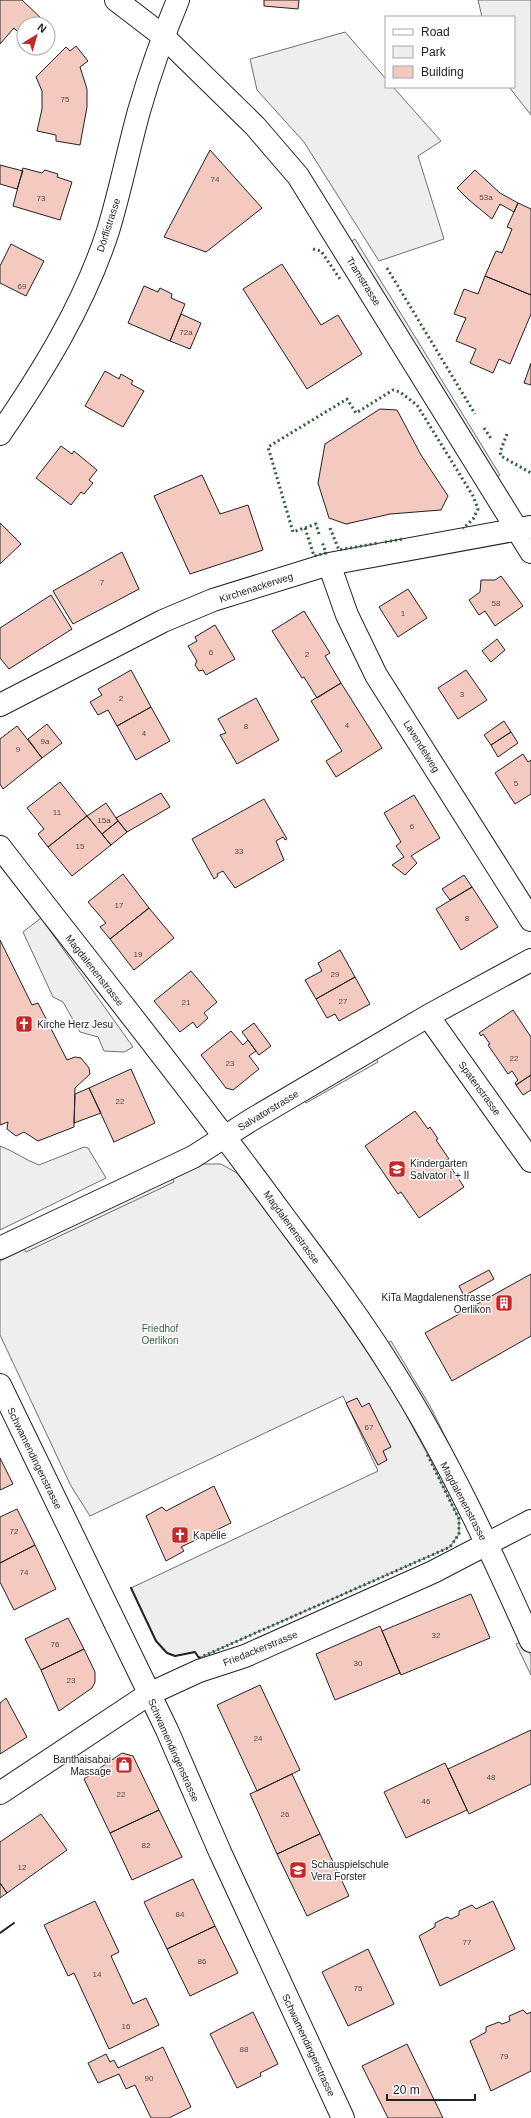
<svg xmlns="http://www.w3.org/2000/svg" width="531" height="2118" viewBox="0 0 531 2118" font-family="Arial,sans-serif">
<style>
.green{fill:#eee;stroke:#6f6f6f}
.parking{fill:#ededed;stroke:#6f6f6f}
.building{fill:#f3c9c0;stroke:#222}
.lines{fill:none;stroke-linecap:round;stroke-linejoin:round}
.minor-casing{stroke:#222;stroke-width:24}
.major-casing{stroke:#222;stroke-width:24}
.minor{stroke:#fff;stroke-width:22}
.major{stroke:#fff;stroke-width:22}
.hedge{stroke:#2f5e38;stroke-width:3;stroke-dasharray:2 3;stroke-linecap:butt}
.wall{stroke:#222;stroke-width:2}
.labels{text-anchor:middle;stroke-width:3;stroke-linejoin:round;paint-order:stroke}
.number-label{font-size:8px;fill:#564c4a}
.street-label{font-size:10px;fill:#222;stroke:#fff}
.poi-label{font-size:10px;fill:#222;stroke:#fff;text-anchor:start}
.park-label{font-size:10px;fill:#2f5e38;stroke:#fff}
</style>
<rect width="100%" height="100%" fill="#fff"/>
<path class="green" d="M 478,0 L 531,0 L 531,115 L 509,87 L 514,87 L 514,17 L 482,17 Z
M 345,32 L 386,79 L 386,87 L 393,87 L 441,141 L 418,156 L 444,239 L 379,261 L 304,142 L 257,90 L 250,59 Z
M 41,918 L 133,1047 L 124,1052 L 104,1051 L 98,1037 L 80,1032 L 63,1002 L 53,997 L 23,932 Z
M 0,1146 C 14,1151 25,1160 39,1165 L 84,1147 L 88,1148 L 106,1178 L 0,1230 Z
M 204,1164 L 221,1164 L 237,1173 L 347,1317 L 386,1378 L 429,1457 L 459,1519 L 459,1534 L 450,1547 L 199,1658 L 195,1652 L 175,1656 L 167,1653 L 156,1641 L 131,1588 L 378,1471 L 343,1396 L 90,1516 L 71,1486 L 0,1335 L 0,1261 Z"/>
<path class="parking" d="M 355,239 L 500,475 L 492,481 L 347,244 Z
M 374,1054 L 378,1062 L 306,1103 L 301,1094 Z
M 171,1174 L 174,1182 L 26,1252 L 21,1244 Z
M 391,1341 L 430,1406 L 468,1482 L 460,1486 L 383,1346 Z
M 524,1641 L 531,1656 L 531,1675 L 516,1644 Z"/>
<path class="building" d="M 0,0 L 22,0 L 44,21 L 41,24 L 24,24 L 24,38 L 14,28 L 0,44 Z
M 264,0 L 299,0 L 298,9 L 264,6 Z
M 76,46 L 88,61 L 80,67 L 87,89 L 87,107 L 80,145 L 56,141 L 56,135 L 37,131 L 42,109 L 42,91 L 36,77 L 66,47 L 70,51 Z
M 210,150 L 262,208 L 206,252 L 164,237 Z
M 0,165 L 23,171 L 17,189 L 0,184 Z
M 23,168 L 42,173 L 45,170 L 58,174 L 57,177 L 72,182 L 60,220 L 13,206 Z
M 475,170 L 500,193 L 518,203 L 514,212 L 500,204 L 492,219 L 469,200 L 457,188 Z
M 518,203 L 531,209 L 531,295 L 485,276 L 496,251 L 502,253 L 512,229 L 507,227 Z
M 11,244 L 44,261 L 26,296 L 0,283 L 0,266 Z
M 282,264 L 321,325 L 338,315 L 362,354 L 307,389 L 243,289 Z
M 485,276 L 531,295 L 531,314 L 510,364 L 499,359 L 493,373 L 470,363 L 476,349 L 456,341 L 466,318 L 454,314 L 464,289 L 478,294 Z
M 144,286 L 158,292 L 160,288 L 172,294 L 171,298 L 185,304 L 170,341 L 128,323 Z
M 181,314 L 201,323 L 190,349 L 170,341 Z
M 531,363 L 531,385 L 524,383 Z
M 105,371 L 119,379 L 121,374 L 133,381 L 131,384 L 144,391 L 123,427 L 85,406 Z
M 380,409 L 397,410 L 421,455 L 448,496 L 441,510 L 390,514 L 346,524 L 329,518 L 318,483 L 325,444 Z
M 61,446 L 72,454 L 74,451 L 97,470 L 89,480 L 93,483 L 84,494 L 81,492 L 71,505 L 36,478 Z
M 202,475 L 220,514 L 248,505 L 263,550 L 190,574 L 154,496 Z
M 0,523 L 21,544 L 0,564 Z
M 122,552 L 139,589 L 73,624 L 53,591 Z
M 501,576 L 523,606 L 495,626 L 485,611 L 479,615 L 469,600 L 480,592 L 481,580 L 495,580 Z
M 408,589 L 427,618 L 398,637 L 379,607 Z
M 51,595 L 72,629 L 9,669 L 0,658 L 0,628 Z
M 304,611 L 330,653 L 325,656 L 341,683 L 317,698 L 304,677 L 302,678 L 272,631 Z
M 215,625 L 235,659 L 206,675 L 203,670 L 199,671 L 195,665 L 197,661 L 188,646 L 197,641 L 195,637 Z
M 497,639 L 505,650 L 491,662 L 482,651 Z
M 131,670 L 151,707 L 117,726 L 108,710 L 98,715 L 90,702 L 102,695 L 98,689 Z
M 466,670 L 487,700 L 458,719 L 438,688 Z
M 341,683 L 382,748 L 336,777 L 326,761 L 342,751 L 311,701 Z
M 256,698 L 279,740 L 237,764 L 220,735 L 226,733 L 218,719 Z
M 151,707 L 170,741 L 136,760 L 117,726 Z
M 504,721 L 511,732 L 491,745 L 484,735 Z
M 47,724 L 62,743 L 42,758 L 28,739 Z
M 17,726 L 42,758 L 3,789 L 0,784 L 0,739 Z
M 511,732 L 518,743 L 498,757 L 491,745 Z
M 523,754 L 528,762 L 531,760 L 531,794 L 515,804 L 495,773 Z
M 60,782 L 87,816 L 48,847 L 38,834 L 44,829 L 27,808 Z
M 161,793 L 170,807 L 127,832 L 116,818 Z
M 414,795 L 440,838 L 411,856 L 417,863 L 405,875 L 392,865 L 404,857 L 396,846 L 401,842 L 384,813 Z
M 264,799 L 287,839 L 285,840 L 283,837 L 276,841 L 284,860 L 235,888 L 223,871 L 217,874 L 218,876 L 214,879 L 192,839 Z
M 106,803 L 118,821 L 102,834 L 87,816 Z
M 87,816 L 111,845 L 72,876 L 48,847 Z
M 118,821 L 127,832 L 111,845 L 102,834 Z
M 123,874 L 149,908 L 110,939 L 100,927 L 106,923 L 88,902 Z
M 464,875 L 472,887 L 450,900 L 442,889 Z
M 472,887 L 498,927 L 461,950 L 436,909 Z
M 149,908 L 174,938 L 134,970 L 110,939 Z
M 0,940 L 32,1005 L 38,1003 L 67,1060 L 75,1057 L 81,1058 L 89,1068 L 90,1074 L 75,1088 L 74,1127 L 38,1141 L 24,1132 L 16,1136 L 7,1129 L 8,1122 L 0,1125 Z
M 340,950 L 355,977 L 316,999 L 305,980 L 322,971 L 318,963 Z
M 191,971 L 217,1002 L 204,1013 L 208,1018 L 197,1028 L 193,1022 L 180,1032 L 154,1001 Z
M 355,977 L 370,1004 L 339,1021 L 335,1014 L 327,1018 L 316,999 Z
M 513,1010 L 531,1037 L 531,1075 L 516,1085 L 515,1083 L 518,1080 L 512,1071 L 508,1074 L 488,1045 L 490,1044 L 483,1034 L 481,1036 L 479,1033 Z
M 254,1023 L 271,1046 L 259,1055 L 242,1032 Z
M 231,1031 L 243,1045 L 248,1040 L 256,1051 L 249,1056 L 259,1069 L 233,1090 L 226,1088 L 201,1055 Z
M 131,1069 L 155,1123 L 114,1142 L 89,1088 Z
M 531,1075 L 531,1090 L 523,1095 L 516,1085 Z
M 89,1088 L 101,1113 L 74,1123 L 75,1094 Z
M 415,1111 L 428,1129 L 430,1127 L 438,1139 L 436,1140 L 449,1159 L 446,1160 L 464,1187 L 419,1218 L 401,1192 L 398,1194 L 365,1146 Z
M 489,1270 L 494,1279 L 464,1296 L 459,1286 Z
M 531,1274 L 531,1336 L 452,1381 L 425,1333 Z
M 357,1398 L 362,1407 L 369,1403 L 391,1447 L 383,1451 L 387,1460 L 378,1465 L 346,1403 Z
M 0,1458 L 13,1484 L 0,1490 Z
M 214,1486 L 231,1523 L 181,1547 L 184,1551 L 166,1561 L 146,1516 L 162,1507 L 166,1511 Z
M 17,1509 L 35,1545 L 0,1563 L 0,1517 Z
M 35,1545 L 56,1589 L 14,1610 L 0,1582 L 0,1563 Z
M 471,1594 L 490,1638 L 401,1675 L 382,1631 Z
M 68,1618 L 84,1649 L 41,1670 L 25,1639 Z
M 380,1626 L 400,1673 L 335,1700 L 316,1654 Z
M 84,1649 L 95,1672 L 95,1682 L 92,1688 L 59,1711 L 41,1670 Z
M 260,1685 L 300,1770 L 257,1791 L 217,1705 Z
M 6,1698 L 27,1737 L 0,1754 L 0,1703 Z
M 531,1730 L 531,1784 L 469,1814 L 448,1769 Z
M 122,1753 L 133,1756 L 159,1810 L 110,1833 L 84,1779 Z
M 445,1763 L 467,1810 L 406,1838 L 384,1792 Z
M 292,1774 L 320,1834 L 277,1854 L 250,1794 Z
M 159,1810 L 182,1857 L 132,1880 L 110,1833 Z
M 41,1814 L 67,1850 L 7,1893 L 0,1883 L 0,1842 Z
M 320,1834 L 349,1896 L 307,1916 L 277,1854 Z
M 193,1879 L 215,1926 L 167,1949 L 144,1902 Z
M 0,1883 L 7,1893 L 0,1898 Z
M 95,1901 L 119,1952 L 111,1956 L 133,2004 L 146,1998 L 159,2025 L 109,2049 L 74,1973 L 68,1976 L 44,1925 Z
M 493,1901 L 515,1949 L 440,1986 L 419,1936 L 435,1927 L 435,1923 L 447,1917 L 451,1919 L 459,1915 L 459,1911 L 472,1905 L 476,1909 Z
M 215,1926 L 238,1973 L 190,1996 L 167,1949 Z
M 368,1949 L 394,2004 L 348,2026 L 322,1972 Z
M 523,2010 L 527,2014 L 531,2012 L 531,2071 L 491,2091 L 470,2041 L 486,2032 L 486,2027 L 499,2022 L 502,2024 L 510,2021 L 509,2016 Z
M 253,2012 L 278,2064 L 260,2073 L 261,2076 L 237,2088 L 210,2034 Z
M 407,2044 L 443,2118 L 388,2118 L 362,2066 Z
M 163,2047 L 191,2107 L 169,2118 L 151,2118 L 135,2085 L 126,2089 L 119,2074 L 98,2083 L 88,2063 L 106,2054 L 110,2062 L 114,2060 L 118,2068 Z"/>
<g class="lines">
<defs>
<path id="minor" d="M 163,36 L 255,126 L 298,176 L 531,552
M 329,564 L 347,615 L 376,675 L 531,920
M 0,705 L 163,621 L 213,600 L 329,564 L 530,527
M 0,847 C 94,969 191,1089 282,1214 C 320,1265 359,1316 393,1371 C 447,1456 490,1549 531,1641
M 428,1016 L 531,1161
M 0,1248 L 193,1157 L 251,1120 L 428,1016 L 531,960
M 0,1385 L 167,1730 L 220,1852 L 343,2118
M 0,1793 L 149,1694 L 199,1671 L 245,1656 L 433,1572 L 531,1521"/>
<path id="major" d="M 116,0 L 163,36
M 0,434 C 43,371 84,305 108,231 C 120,192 128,151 139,111 C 150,73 163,36 178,0"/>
</defs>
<use href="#minor" class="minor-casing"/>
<use href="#major" class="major-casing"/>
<use href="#minor" class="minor"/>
<use href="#major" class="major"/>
<path class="hedge" d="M 313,249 L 321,251 L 340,279
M 387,268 L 475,414
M 484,428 L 492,440
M 507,434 L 500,452 L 501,456 L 531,473
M 305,528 L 314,556 L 326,553 L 322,542
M 330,528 L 339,550 L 378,543
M 319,534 L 316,524 L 293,532 L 268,447 L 347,399 L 356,413 L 393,390 L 400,392 L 417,405 L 473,496 L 478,509 L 473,519 L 463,529
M 385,542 L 403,539
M 199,1658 L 450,1547 L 459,1534 L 459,1519 L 426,1452"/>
<path class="wall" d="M 131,1588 L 156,1641 L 167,1653 L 175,1656 L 195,1652 L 199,1658
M 0,1933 L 14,1923"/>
</g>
<defs>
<symbol id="church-square" viewBox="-11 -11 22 22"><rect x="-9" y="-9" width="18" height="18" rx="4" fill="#c62828" stroke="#fff"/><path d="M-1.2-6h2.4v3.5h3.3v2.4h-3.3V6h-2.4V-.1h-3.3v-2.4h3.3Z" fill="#fff"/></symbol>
<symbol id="school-square" viewBox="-11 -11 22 22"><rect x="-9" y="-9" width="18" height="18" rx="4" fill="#c62828" stroke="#fff"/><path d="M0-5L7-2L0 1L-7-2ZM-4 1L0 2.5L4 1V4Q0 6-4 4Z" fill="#fff"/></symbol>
<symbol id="building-square" viewBox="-11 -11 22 22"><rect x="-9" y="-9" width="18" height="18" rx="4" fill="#c62828" stroke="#fff"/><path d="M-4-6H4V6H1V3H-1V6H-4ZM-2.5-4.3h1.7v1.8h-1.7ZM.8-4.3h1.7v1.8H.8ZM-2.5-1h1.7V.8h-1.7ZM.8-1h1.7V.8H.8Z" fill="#fff"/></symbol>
<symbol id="shop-square" viewBox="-11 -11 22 22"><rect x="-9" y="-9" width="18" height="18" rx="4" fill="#c62828" stroke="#fff"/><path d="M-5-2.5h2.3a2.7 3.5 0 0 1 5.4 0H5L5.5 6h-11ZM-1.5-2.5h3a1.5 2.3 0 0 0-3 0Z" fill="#fff"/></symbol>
</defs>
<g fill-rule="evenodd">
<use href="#church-square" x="14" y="1014" width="20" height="20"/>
<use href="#school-square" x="387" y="1159" width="20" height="20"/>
<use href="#building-square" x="494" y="1293" width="20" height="20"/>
<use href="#church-square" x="170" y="1525" width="20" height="20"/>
<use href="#shop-square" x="114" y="1755" width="20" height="20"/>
<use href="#school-square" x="288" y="1860" width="20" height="20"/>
</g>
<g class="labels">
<g class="number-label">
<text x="65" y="102">75</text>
<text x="215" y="182">74</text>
<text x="486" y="200">53a</text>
<text x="41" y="201">73</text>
<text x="22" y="289">69</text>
<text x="186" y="335">72a</text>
<text x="102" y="585">7</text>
<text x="496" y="606">58</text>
<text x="403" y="616">1</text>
<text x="211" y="655">6</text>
<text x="307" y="657">2</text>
<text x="462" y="697">3</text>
<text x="121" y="701">2</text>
<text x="347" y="728">4</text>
<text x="246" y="729">8</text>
<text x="144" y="736">4</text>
<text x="45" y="744">9a</text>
<text x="18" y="752">9</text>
<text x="516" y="786">5</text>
<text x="57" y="815">11</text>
<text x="104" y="823">15a</text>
<text x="412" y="829">6</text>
<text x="80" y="849">15</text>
<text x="239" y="854">33</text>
<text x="119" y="908">17</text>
<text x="467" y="921">8</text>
<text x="138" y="957">19</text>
<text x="335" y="977">29</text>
<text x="343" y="1004">27</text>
<text x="186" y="1005">21</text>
<text x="514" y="1061">22</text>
<text x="230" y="1066">23</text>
<text x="120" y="1104">22</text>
<text x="369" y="1430">67</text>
<text x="14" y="1534">72</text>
<text x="24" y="1575">74</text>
<text x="436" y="1638">32</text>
<text x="55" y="1647">76</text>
<text x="358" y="1666">30</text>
<text x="71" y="1683">23</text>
<text x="258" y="1741">24</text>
<text x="491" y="1780">48</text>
<text x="121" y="1797">22</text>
<text x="426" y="1804">46</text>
<text x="285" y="1817">26</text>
<text x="146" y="1848">82</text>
<text x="22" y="1870">12</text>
<text x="180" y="1917">84</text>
<text x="467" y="1945">77</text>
<text x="202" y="1964">86</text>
<text x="97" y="1977">14</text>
<text x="358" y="1991">75</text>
<text x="126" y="2029">16</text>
<text x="244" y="2052">88</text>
<text x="504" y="2059">79</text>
<text x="149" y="2081">90</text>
</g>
<g class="street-label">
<text transform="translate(108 225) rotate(-72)" y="4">Dörflistrasse</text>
<text transform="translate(364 281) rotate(58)" y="4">Tramstrasse</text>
<text transform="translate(256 587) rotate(-18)" y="4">Kirchenackerweg</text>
<text transform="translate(422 746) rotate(58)" y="4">Lavendelweg</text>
<text transform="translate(95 970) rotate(52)" y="4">Magdalenenstrasse</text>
<text transform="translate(480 1088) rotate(54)" y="4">Spatenstrasse</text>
<text transform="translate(268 1110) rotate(-31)" y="4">Salvatorstrasse</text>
<text transform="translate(292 1227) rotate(54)" y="4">Magdalenenstrasse</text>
<text transform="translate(35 1458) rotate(64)" y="4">Schwamendingenstrasse</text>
<text transform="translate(464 1501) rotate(62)" y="4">Magdalenenstrasse</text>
<text transform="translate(260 1648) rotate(-22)" y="4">Friedackerstrasse</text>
<text transform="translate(174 1750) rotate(66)" y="4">Schwamendingenstrasse</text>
<text transform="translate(309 2045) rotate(65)" y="4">Schwamendingenstrasse</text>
</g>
<g class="poi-label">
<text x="37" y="1028">Kirche Herz Jesu</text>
<text x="410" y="1167">Kindergarten<tspan x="410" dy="12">Salvator I + II</tspan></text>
<text x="491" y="1301" text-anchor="end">KiTa Magdalenenstrasse<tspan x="491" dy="12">Oerlikon</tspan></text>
<text x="193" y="1539">Kapelle</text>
<text x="111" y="1763" text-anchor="end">Banthaisabai<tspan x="111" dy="12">Massage</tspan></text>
<text x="311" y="1868">Schauspielschule<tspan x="311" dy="12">Vera Forster</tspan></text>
</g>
<g class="park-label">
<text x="160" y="1332">Friedhof<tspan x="160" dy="12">Oerlikon</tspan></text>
</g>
</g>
<rect x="385" y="16" width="130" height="72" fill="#ffffff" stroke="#a7a7a7"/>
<rect x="393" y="29" width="20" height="6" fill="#ffffff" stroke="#a7a7a7"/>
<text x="421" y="36" font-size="12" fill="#222222">Road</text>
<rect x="393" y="46" width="20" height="12" fill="#eeeeee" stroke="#a7a7a7"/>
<text x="421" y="56" font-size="12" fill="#222222">Park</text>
<rect x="393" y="66" width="20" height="12" fill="#f3c9c0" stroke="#a7a7a7"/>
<text x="421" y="76" font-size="12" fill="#222222">Building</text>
<g transform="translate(36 36) rotate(37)"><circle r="19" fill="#ffffff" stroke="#a7a7a7"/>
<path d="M0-3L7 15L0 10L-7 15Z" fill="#c62828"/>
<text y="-6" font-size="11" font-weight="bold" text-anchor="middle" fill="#222222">N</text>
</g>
<path d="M387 2094v6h88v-6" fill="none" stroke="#222222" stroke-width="2"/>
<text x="393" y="2094" font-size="12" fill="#222222" stroke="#ffffff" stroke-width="3" paint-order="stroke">20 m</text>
</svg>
